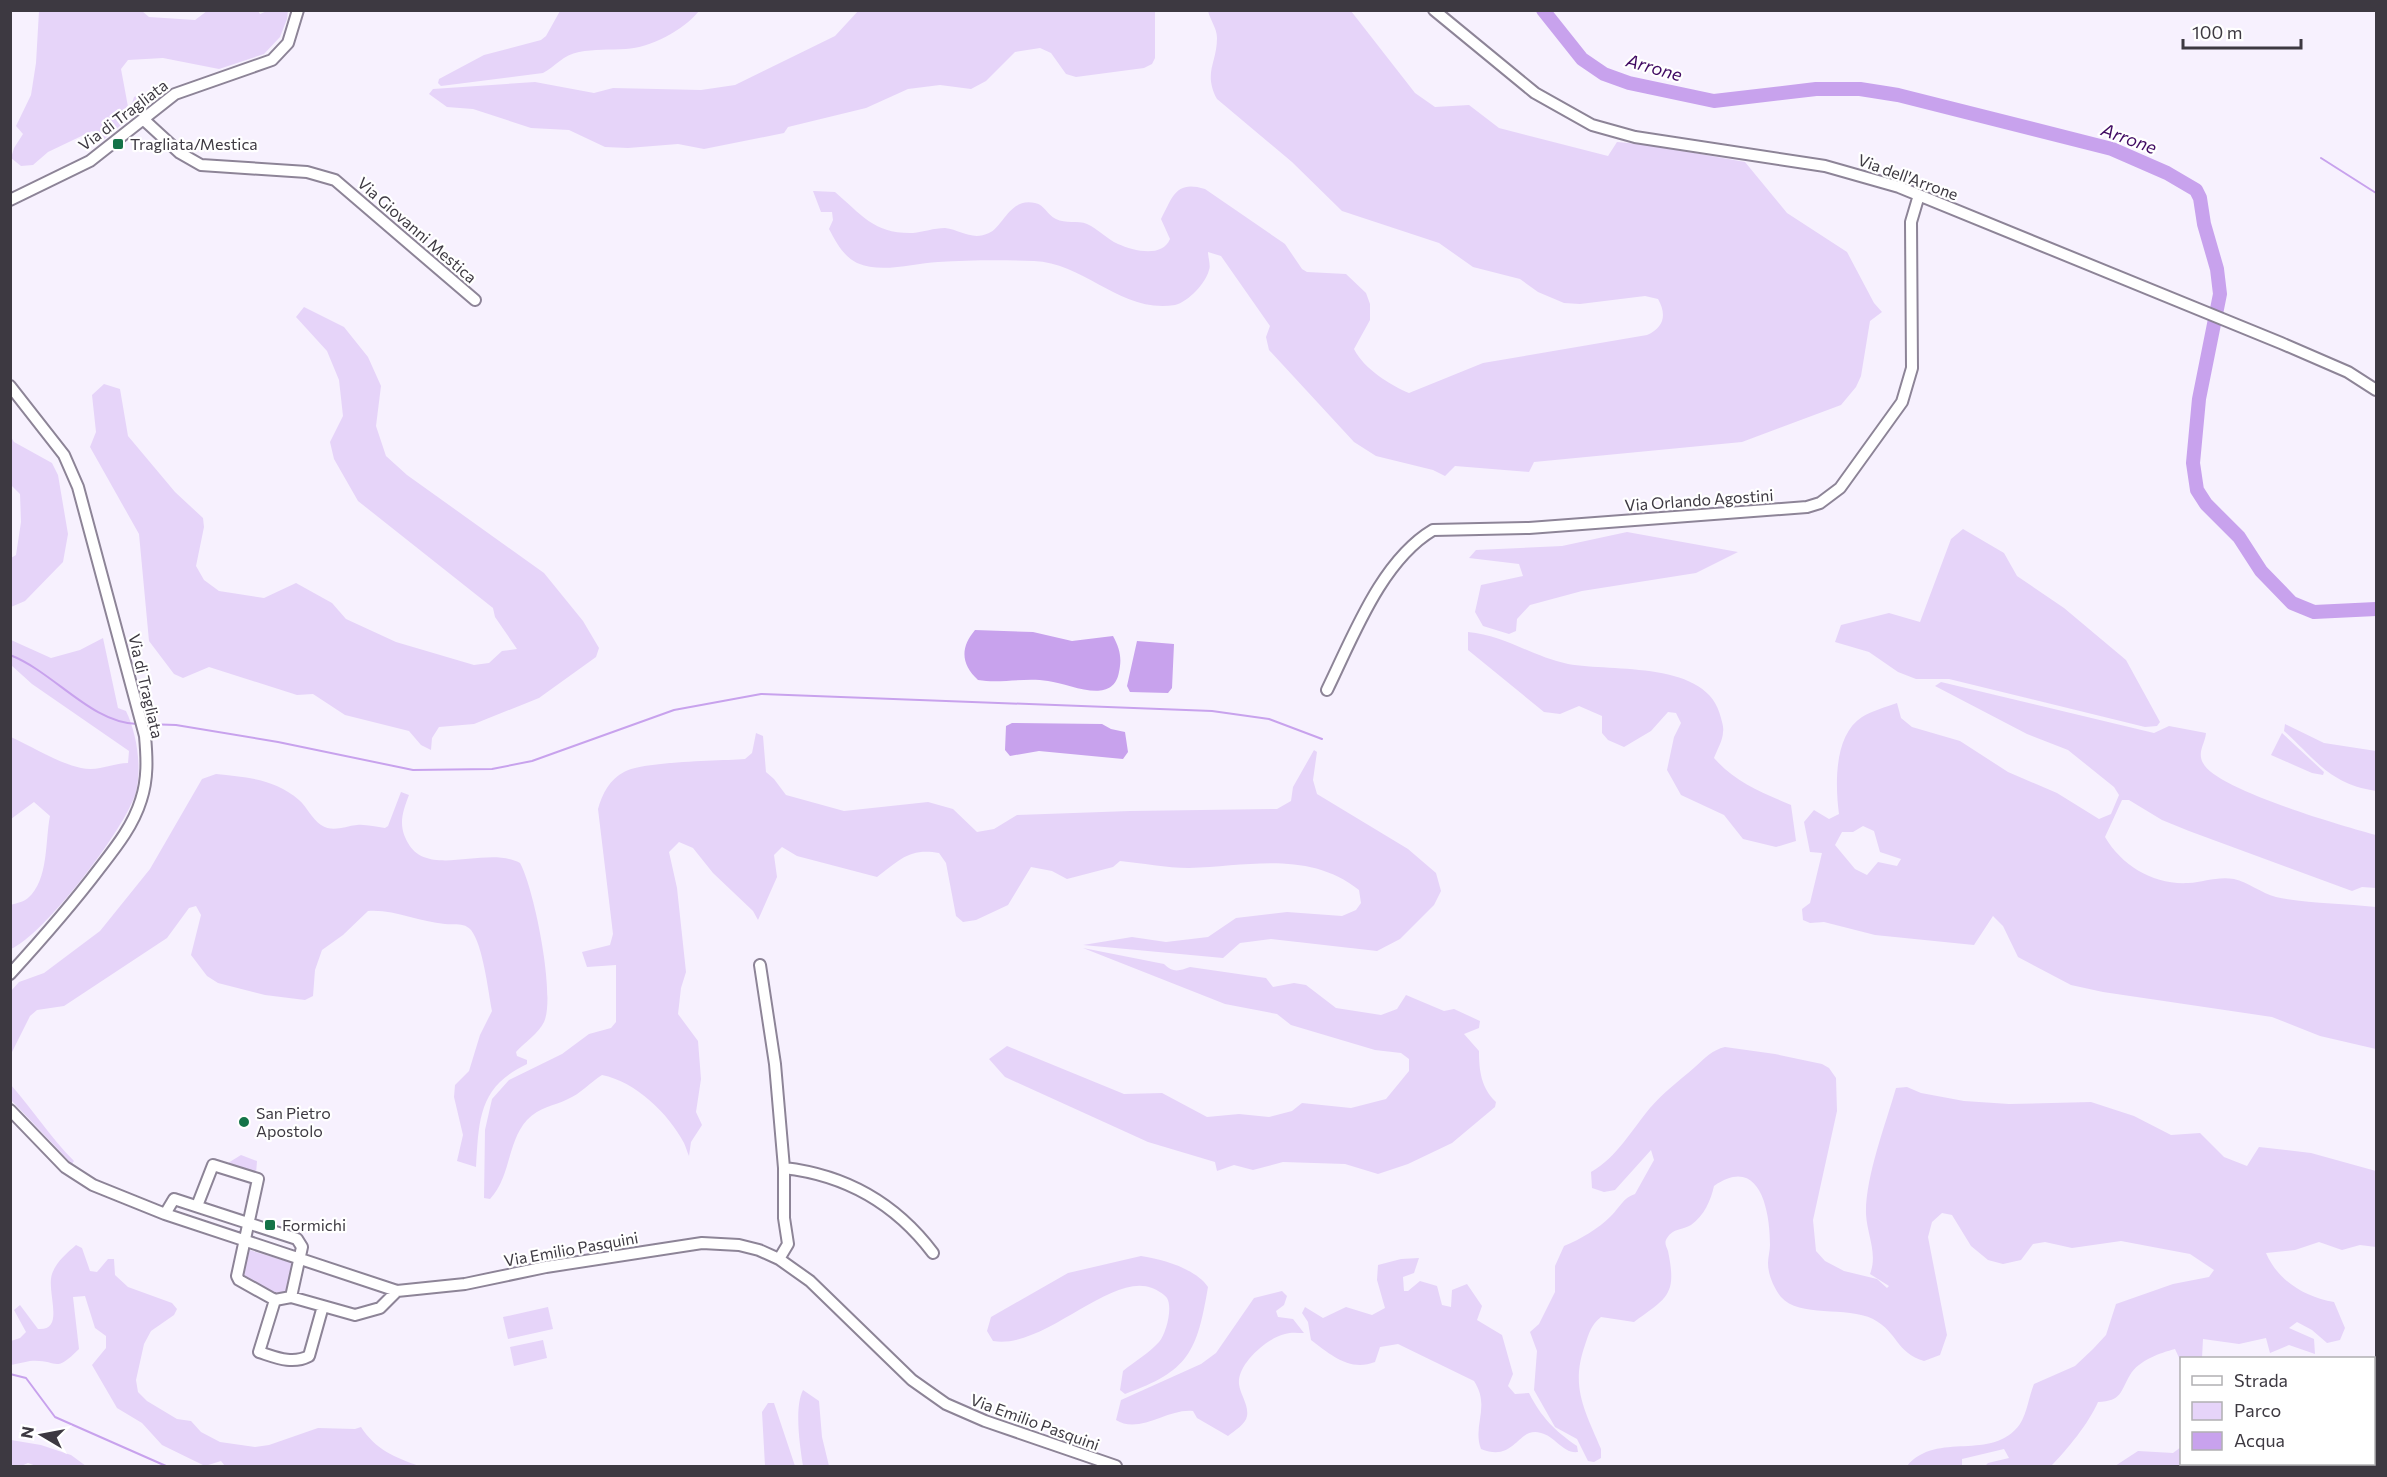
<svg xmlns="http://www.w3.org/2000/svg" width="2387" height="1477" viewBox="0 0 2387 1477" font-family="Commissioner,sans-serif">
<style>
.green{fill:#e6d4f9;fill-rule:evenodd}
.water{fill:#c8a2ed}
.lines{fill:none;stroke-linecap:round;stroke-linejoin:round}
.stream{stroke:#c8a2ed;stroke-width:2}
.river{stroke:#c8a2ed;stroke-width:14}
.minor-casing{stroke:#8d8497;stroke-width:14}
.minor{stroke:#fff;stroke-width:10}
.poi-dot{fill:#147348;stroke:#fff;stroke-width:2}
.labels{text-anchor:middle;stroke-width:4.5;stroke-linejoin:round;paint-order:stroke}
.street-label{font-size:16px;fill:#3d3941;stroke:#fff}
.poi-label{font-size:16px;fill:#3d3941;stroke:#fff;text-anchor:start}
.water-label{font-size:18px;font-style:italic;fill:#400a62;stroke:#fff}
</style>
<rect width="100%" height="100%" fill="#f7f1fe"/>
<path class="green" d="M 859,10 L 1155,11 L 1155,58 L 1152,64 L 1144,68 L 1076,77 L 1066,74 L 1051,53 L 1040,48 L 1015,52 L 986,81 L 971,89 L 940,85 L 908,89 L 866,108 L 788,127 L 784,133 L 704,149 L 678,144 L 628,148 L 605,147 L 569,130 L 531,128 L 473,109 L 447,107 L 429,94 L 433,89 L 535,82 L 594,93 L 613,88 L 701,90 L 735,85 L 835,36 Z
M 39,11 L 142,11 L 149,17 L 195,20 L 207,11 L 258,11 L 260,14 L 267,11 L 288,11 L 287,19 L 280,37 L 264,54 L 219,69 L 163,58 L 128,60 L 121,69 L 129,112 L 134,97 L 143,92 L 155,97 L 103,140 L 92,131 L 48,152 L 33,165 L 21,166 L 11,158 L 14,148 L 23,134 L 16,126 L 31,95 L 36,63 Z
M 560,11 L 699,11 C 684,30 650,48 626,49 C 610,50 594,49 579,52 C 563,55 556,66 543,73 L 441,86 L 438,83 L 439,79 L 484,55 L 541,40 L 546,36 Z
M 1208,11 L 1351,11 L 1415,93 L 1435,107 L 1469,105 L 1499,128 L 1608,156 L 1617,142 L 1650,145 L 1745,162 L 1787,213 L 1847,252 L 1874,303 L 1882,312 L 1870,321 L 1861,376 L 1856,387 L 1841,405 L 1742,442 L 1534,462 L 1529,472 L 1455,466 L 1445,476 L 1433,470 L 1376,456 L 1354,442 L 1269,350 L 1266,337 L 1270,326 L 1221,256 L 1208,252 C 1208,257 1211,266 1209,270 C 1206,283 1188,302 1175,305 C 1122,314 1085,263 1034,261 C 1003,260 970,260 938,262 C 913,263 882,274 857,263 C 843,256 836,242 829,229 L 833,220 L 832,212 L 821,212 L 813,191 L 835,192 C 862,215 874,234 913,233 C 923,232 934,228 945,228 C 961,230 972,241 989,233 C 1003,227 1010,197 1035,203 C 1045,205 1047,215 1056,219 C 1065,224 1078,220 1087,224 C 1098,229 1107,239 1118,244 C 1134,251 1162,258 1170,239 L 1161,219 C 1173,196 1176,180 1205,189 L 1285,244 L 1302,269 L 1307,272 L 1346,274 L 1366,293 L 1370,304 L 1370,320 L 1354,349 C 1364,369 1390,385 1409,393 L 1483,363 L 1647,335 C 1664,327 1667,315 1658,299 L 1645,296 L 1580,304 L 1564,303 L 1538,292 L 1520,279 L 1473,267 L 1439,243 L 1342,211 L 1292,162 L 1217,99 C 1203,73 1217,63 1217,38 C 1217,28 1210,20 1208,11 Z
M 304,307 L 344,327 L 368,357 L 381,386 L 376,426 L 386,456 L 407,475 L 544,573 L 583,621 L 599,648 L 596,657 L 539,698 L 474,724 L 439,727 L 432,738 L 431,750 L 421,745 L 409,731 L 345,715 L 313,694 L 297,695 L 209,667 L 183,678 L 174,674 L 149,641 L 139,534 L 90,447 L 96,432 L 92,395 L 104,384 L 120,389 L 128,436 L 175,492 L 203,518 L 204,527 L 196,566 L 204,580 L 219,591 L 264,598 L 296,583 L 332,603 L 346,619 L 396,642 L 474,665 L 489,663 L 502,651 L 517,649 L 495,617 L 493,608 L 358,501 L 334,459 L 330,442 L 343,416 L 339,380 L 327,351 L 296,317 Z
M 11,437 L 14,442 L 52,463 L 58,475 L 68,534 L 63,562 L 25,601 L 11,607 L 11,558 L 16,555 L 21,522 L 20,494 L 11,485 Z
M 1963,529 L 2004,553 L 2017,576 L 2064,608 L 2126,660 L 2160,722 L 2157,726 L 2145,727 L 1949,679 L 1916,679 L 1898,672 L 1869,652 L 1835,642 L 1841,625 L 1889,613 L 1920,622 L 1951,539 Z
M 1627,532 L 1738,552 L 1696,573 L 1582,591 L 1530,605 L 1517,619 L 1516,631 L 1509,634 L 1483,626 L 1475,612 L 1481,585 L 1523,576 L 1519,564 L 1469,558 L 1476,550 L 1562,546 Z
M 1468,632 C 1504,635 1533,657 1568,664 C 1613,672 1709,660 1721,718 C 1722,722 1724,728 1723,732 C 1723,740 1717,750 1714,758 C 1736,783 1761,792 1791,805 L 1796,841 L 1776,847 L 1743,839 L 1724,815 L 1681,795 L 1667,770 L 1674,737 L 1681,723 L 1676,713 L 1668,712 L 1651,731 L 1624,747 L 1608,740 L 1602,733 L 1602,716 L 1579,706 L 1560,714 L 1544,712 L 1468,650 Z
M 103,638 L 118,708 L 126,711 C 137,734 142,767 136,792 C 126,828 44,935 11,949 L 11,905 C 16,903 24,902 28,898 C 49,880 45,840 50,816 L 34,802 L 11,819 L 11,737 C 33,747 58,763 81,768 C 99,772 112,763 128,763 L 129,751 L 32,684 L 11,665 L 11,640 L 51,658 L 80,650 Z
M 1941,682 L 2154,733 L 2169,726 L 2206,733 C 2205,744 2197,752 2203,763 C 2215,789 2345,827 2376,835 L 2376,888 L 2362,887 L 2352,891 L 2189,831 L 2162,820 L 2129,800 L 2122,800 L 2105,837 C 2122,866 2154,885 2188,883 C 2204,882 2218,876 2234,879 C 2248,882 2261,893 2276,897 C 2308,904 2343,903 2376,907 L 2376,1049 L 2320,1036 L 2272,1017 L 2103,992 L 2071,985 L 2018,957 L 2003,926 L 1993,916 L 1974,945 L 1875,935 L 1824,922 L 1810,923 L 1803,920 L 1802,909 L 1810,903 L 1822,853 L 1810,852 L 1804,822 L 1814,810 L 1829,819 L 1839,814 C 1835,784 1834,735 1862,717 C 1872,711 1886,707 1897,703 L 1901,718 L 1912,727 L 1960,741 L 2008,772 L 2057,793 L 2099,819 L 2111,814 L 2119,795 L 2114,787 L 2068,750 L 2027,734 L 1935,686 ZM 1863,826 L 1874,831 L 1880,852 L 1901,859 L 1897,866 L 1878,862 L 1867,875 L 1855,869 L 1835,845 L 1842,832 L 1853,832 Z
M 2285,724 L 2324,743 L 2376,751 L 2376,791 C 2330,784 2317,761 2284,731 Z
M 756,733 L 763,736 L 766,772 L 774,779 L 786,795 L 844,811 L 928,802 L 953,809 L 977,832 L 994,829 L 1017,815 L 1130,811 L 1277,809 L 1291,801 L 1293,787 L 1314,750 L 1317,752 L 1313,780 L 1317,794 L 1408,849 L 1436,873 L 1441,891 L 1434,905 L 1400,939 L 1377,951 L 1271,939 L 1240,943 L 1223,958 L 1083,945 L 1132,937 L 1166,942 L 1208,937 L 1236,918 L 1287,912 L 1342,916 L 1356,910 L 1361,903 L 1359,890 C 1309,850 1248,866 1189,868 C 1166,868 1142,863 1120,861 L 1113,867 L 1067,879 L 1052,871 L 1031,867 L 1008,905 L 976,920 L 963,922 L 956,916 L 946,863 L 939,853 C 909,848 900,860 877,877 L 797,856 L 782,847 L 774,855 L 777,877 L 758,920 L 753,911 L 713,873 L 693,848 L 679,842 L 669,852 L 677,888 L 686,972 L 681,988 L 678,1014 L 698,1041 L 701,1079 L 696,1112 L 702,1125 L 691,1142 L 689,1156 C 687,1152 686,1147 684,1143 C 668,1113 636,1082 602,1075 C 591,1082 580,1094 568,1099 C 554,1106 539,1107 527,1120 C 507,1142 511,1177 490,1199 L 484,1198 L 485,1130 L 492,1099 L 509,1080 L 562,1054 L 589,1034 L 611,1028 L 616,1022 L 616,965 L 587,967 L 582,952 L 610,945 L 613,934 L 598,809 C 602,794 610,779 624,772 C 644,761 718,761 745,759 L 752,753 Z
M 2282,733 L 2324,772 L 2323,775 L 2312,773 L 2271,755 Z
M 216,774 C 246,777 275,779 299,800 C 307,807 312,819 321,825 C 333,833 345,826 357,825 C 365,824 376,827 385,828 L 388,826 L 401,792 L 409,795 C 402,813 398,826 408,843 C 428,879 487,845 520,863 C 534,888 556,996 544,1022 C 539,1033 524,1043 516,1052 L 517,1056 L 527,1060 L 527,1064 C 479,1087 479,1118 476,1167 L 457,1161 L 463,1135 L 454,1097 L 455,1085 L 469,1071 L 480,1035 L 492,1011 C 488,990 483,945 471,930 C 464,922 454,925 445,924 C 419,922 394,909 368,911 L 343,935 L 322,950 L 315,970 L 313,996 L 305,1000 L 265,995 L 218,983 L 207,976 L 191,955 L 201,915 L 196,906 L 189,908 L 167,938 L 64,1006 L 37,1010 L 30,1016 L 11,1054 L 11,991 L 19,982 L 44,973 L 100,931 L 150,869 L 202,779 Z
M 1083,948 L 1164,964 C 1173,973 1179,971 1190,967 L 1266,978 L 1273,987 L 1294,983 L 1306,985 L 1336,1008 L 1381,1015 L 1397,1009 L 1406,995 L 1444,1011 L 1454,1009 L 1480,1021 L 1479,1028 L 1464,1034 L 1479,1051 C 1479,1070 1481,1088 1496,1102 L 1495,1107 L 1452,1143 L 1408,1164 L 1378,1174 L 1345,1164 L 1283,1162 L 1253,1170 L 1234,1165 L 1217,1171 L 1215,1162 L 1148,1142 L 1005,1077 L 989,1059 L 1007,1046 L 1124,1094 L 1162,1093 L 1207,1117 L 1239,1114 L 1269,1117 L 1292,1111 L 1302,1103 L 1351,1108 L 1386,1099 L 1409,1071 L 1409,1059 L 1401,1053 L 1375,1050 L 1291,1025 L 1277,1014 L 1225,1004 Z
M 1725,1047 L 1775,1054 L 1822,1064 L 1829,1068 L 1836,1078 L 1837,1111 L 1813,1220 L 1816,1251 L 1825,1261 L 1844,1271 L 1877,1279 L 1887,1288 L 1889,1286 L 1870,1274 C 1878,1253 1867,1235 1866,1214 C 1865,1178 1886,1123 1896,1088 L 1907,1087 L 1921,1093 L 1964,1101 L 2009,1104 L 2091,1102 L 2134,1116 L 2171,1135 L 2200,1133 L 2224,1157 L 2247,1166 L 2259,1147 L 2311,1153 L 2376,1171 L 2376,1247 L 2360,1245 L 2342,1250 L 2319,1242 L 2295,1250 L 2266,1253 C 2278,1281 2305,1297 2334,1302 L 2345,1328 L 2340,1340 L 2327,1343 L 2312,1330 L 2297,1322 L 2289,1328 L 2314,1339 L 2315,1354 L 2289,1345 L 2270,1353 L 2266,1338 L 2239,1344 L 2203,1339 L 2202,1358 L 2182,1358 L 2181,1362 L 2175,1349 C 2160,1353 2139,1360 2130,1375 C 2120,1392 2122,1401 2098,1402 C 2089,1423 2067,1450 2051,1466 L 1985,1466 L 1988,1463 L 2009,1458 L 2004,1449 L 1962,1459 L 1962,1466 L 1907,1466 C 1937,1430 1992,1463 2020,1424 C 2027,1413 2029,1396 2034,1384 L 2075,1366 L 2093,1349 L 2106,1335 L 2116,1304 L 2173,1284 L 2209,1277 L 2214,1270 L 2190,1254 L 2121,1241 L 2072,1248 L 2045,1242 L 2033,1244 L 2021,1260 L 2003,1264 L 1988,1260 L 1971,1246 L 1952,1215 L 1942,1213 L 1932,1222 L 1928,1237 L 1947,1335 L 1940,1355 L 1924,1361 C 1895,1352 1899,1333 1873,1319 C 1847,1306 1799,1318 1781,1297 C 1774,1288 1768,1275 1768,1263 C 1768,1257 1770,1251 1770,1245 C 1770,1211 1760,1154 1714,1186 C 1711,1200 1704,1216 1691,1225 C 1683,1230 1673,1228 1667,1238 C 1664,1243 1666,1245 1668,1251 C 1677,1295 1668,1297 1634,1322 L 1601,1317 C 1591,1325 1589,1333 1585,1345 C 1570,1387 1585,1411 1601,1449 L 1601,1458 L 1594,1462 L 1588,1461 L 1577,1439 L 1555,1427 L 1534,1390 L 1537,1351 L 1530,1332 L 1539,1324 L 1555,1292 L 1555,1266 L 1564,1246 C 1581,1239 1598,1229 1611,1216 C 1620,1207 1623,1198 1635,1194 L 1654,1160 L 1651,1150 L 1615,1190 L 1604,1192 L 1592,1188 L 1591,1172 C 1618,1156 1630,1132 1650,1108 C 1663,1093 1680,1080 1695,1067 C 1705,1058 1712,1050 1725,1047 Z
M 11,1085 C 33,1110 51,1138 74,1161 L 72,1164 L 11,1100 Z
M 241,1155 L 257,1161 L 256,1174 L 228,1163 Z
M 76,1245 L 82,1248 L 90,1271 L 97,1272 L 108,1259 L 114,1259 L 115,1275 L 128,1287 L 172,1303 L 177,1309 L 174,1315 L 151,1331 L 144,1344 L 136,1380 L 138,1392 L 147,1401 L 177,1419 L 191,1421 L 201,1432 L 220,1442 L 255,1447 L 269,1445 L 318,1428 L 355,1429 L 361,1427 C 376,1450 394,1457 419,1466 L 225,1466 L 221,1461 L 205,1466 L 162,1445 L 142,1423 L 117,1408 L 92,1365 L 106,1348 L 106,1336 L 95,1328 L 85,1296 L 73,1297 L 79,1349 C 53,1375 59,1359 30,1361 C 24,1362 17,1364 11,1365 L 11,1341 L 20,1338 L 26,1332 L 14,1310 L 20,1305 L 38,1329 C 66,1331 46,1292 52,1274 C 56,1262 67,1253 76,1245 Z
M 246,1249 L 296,1264 L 288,1292 L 275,1294 L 245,1278 L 242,1275 Z
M 1141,1256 C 1163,1259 1196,1269 1208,1287 C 1197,1352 1189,1371 1125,1394 L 1120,1390 L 1123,1371 C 1134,1362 1149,1353 1159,1342 C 1166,1334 1173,1308 1167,1298 C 1164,1294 1157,1290 1152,1288 C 1110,1272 1044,1350 993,1341 L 987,1331 L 991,1317 L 1068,1273 Z
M 1419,1258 L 1414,1273 L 1403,1277 L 1404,1291 L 1408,1291 L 1420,1281 L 1437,1286 L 1442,1305 L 1451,1307 L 1452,1290 L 1467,1284 L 1482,1306 L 1477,1320 L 1502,1335 L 1513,1374 L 1508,1386 L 1515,1394 L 1529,1393 C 1541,1417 1555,1431 1577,1446 L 1578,1452 C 1563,1454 1555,1436 1541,1433 C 1517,1426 1516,1463 1481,1449 C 1472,1425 1491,1407 1474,1381 L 1398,1344 L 1380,1347 L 1375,1362 C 1350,1372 1331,1355 1311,1340 L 1308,1322 L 1302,1313 L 1305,1307 L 1323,1318 L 1346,1307 L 1372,1315 L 1385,1308 L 1377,1280 L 1378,1265 L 1401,1259 Z
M 1282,1291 L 1287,1296 L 1284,1305 L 1276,1311 L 1278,1317 L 1293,1319 L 1304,1333 C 1298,1333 1291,1332 1285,1334 C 1267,1338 1237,1364 1239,1384 C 1240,1394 1249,1405 1247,1416 C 1246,1424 1234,1431 1228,1436 L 1197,1418 L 1193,1411 C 1168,1408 1139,1435 1116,1420 L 1121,1400 L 1201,1364 L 1216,1353 L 1254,1298 Z
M 548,1307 L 553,1329 L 508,1339 L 503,1317 Z
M 543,1340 L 547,1358 L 514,1366 L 510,1347 Z
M 803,1390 L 819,1401 L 822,1437 L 829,1466 L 803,1466 C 800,1446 794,1408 803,1390 Z
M 768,1403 L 774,1403 L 795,1466 L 765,1466 L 762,1412 Z
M 11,1440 L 41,1445 L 71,1455 L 86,1466 L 36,1466 L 28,1463 L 21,1466 L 11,1466 Z
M 2181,1447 L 2182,1464 L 2304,1464 L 2308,1466 L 2115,1466 L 2138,1451 L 2173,1453 Z
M 2376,1462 L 2376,1466 L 2321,1466 L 2328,1464 Z"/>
<path class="water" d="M 975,630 L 1033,632 L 1072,641 L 1113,636 C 1120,649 1122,658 1119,672 C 1113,706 1071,684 1048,681 C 1025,677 1001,684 978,680 C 961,664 960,648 975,630 Z
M 1137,641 L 1174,644 L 1172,688 L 1168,693 L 1130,692 L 1127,686 Z
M 1012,723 L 1102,724 L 1111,729 L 1125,732 L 1128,752 L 1123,759 L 1039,751 L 1010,756 L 1005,750 L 1006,726 Z"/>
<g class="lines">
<path class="stream" d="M 2321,158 L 2376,193
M 10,655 C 54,672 91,723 137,724
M 146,724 L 176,725 L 278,742 L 413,770 L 492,769 L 532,761 L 674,710 L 761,694 L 1212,711 L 1269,719 L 1322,739
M 10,1374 L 26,1378 L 55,1417 L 166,1466"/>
<path class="river" d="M 1543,10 L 1582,59 L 1604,74 L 1629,83 L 1714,101 L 1816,89 L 1860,89 L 1898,95 L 2112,149 L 2167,173 L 2196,190 L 2200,198 L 2204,224 L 2217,269 L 2220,294 L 2199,399 L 2193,463 L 2197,490 L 2206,504 L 2239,537 L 2261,571 L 2292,603 L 2314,612 L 2376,609"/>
<defs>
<path id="minor" d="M 1434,10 L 1535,93 L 1592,125 L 1635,137 L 1825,166 L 1899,187 L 2281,343 L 2348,372 L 2376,390
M 143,119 L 180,153 L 201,165 L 307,172 L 335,180 L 475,300
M 10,200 L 90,161 L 175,94 L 272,60 L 288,43 L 298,10
M 10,386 L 64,455 L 78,487 L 145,736 C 147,758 148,779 141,800 C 133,826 116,847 99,869 C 71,906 41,940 10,974
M 1327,690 C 1353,637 1381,561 1433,530 L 1529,528 L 1807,507 L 1820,503 L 1840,488 L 1902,402 L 1912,368 L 1911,222 L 1919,195
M 760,965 L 775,1064 L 784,1168 L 784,1218 L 788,1244 L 779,1259
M 10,1110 L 65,1167 L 93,1185 L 165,1214 L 397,1291 L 465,1284 L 546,1267 L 702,1243 L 739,1245 L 759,1250 L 779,1259 L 810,1281 L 912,1380 L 946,1404 L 985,1421 L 1116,1466
M 784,1168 C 846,1175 896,1204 933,1253
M 197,1206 L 213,1165 L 258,1179 L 237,1276 L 239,1280 L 275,1300 L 291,1297
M 165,1214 L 174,1199 L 297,1239 L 302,1247 L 291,1297 L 355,1315 L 380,1308 L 397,1291
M 275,1300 L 259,1352 C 275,1357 292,1365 309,1356 L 323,1306"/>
</defs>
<use href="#minor" class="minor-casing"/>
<use href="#minor" class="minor"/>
</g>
<g class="poi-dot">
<rect x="112" y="138" width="12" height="12" rx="3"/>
<circle cx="244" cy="1122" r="6"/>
<rect x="264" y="1219" width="12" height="12" rx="3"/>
</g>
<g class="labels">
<g class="street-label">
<text transform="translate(123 115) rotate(-37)" y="6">Via di Tragliata</text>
<text transform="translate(1908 177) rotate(20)" y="6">Via dell'Arrone</text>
<text transform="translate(417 230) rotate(41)" y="6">Via Giovanni Mestica</text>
<text transform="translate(1699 500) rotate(-4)" y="6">Via Orlando Agostini</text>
<text transform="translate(146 686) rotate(77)" y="6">Via di Tragliata</text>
<text transform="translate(571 1249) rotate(-10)" y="6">Via Emilio Pasquini</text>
<text transform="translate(1035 1422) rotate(20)" y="6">Via Emilio Pasquini</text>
</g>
<g class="poi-label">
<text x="130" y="150">Tragliata/Mestica</text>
<text x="256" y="1119">San Pietro<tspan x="256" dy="18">Apostolo</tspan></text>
<text x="282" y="1231">Formichi</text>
</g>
<g class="water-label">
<text transform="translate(1654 68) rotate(16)" y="6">Arrone</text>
<text transform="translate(2129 139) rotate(20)" y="6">Arrone</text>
</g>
</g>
<rect width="2387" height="1477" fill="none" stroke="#3d3941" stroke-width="24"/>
<rect x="2180" y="1357" width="195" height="108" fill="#ffffff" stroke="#b1b0b3" stroke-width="1.5"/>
<rect x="2192" y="1376" width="30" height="9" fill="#ffffff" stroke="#b1b0b3" stroke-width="1.5"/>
<text x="2234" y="1387" font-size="18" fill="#3d3941">Strada</text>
<rect x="2192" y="1402" width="30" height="18" fill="#e6d4f9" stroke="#b1b0b3" stroke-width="1.5"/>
<text x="2234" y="1417" font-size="18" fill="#3d3941">Parco</text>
<rect x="2192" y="1432" width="30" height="18" fill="#c8a2ed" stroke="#b1b0b3" stroke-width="1.5"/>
<text x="2234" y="1447" font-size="18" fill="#3d3941">Acqua</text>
<g transform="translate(42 1435) rotate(280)" stroke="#ffffff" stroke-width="4.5" paint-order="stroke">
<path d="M0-4.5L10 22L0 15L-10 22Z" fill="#3d3941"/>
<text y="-9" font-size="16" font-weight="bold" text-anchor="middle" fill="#3d3941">N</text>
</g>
<path d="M2183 39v9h118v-9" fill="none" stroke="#3d3941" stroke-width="3"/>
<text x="2192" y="39" font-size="18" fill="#3d3941" stroke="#ffffff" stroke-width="4.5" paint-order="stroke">100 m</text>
</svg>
